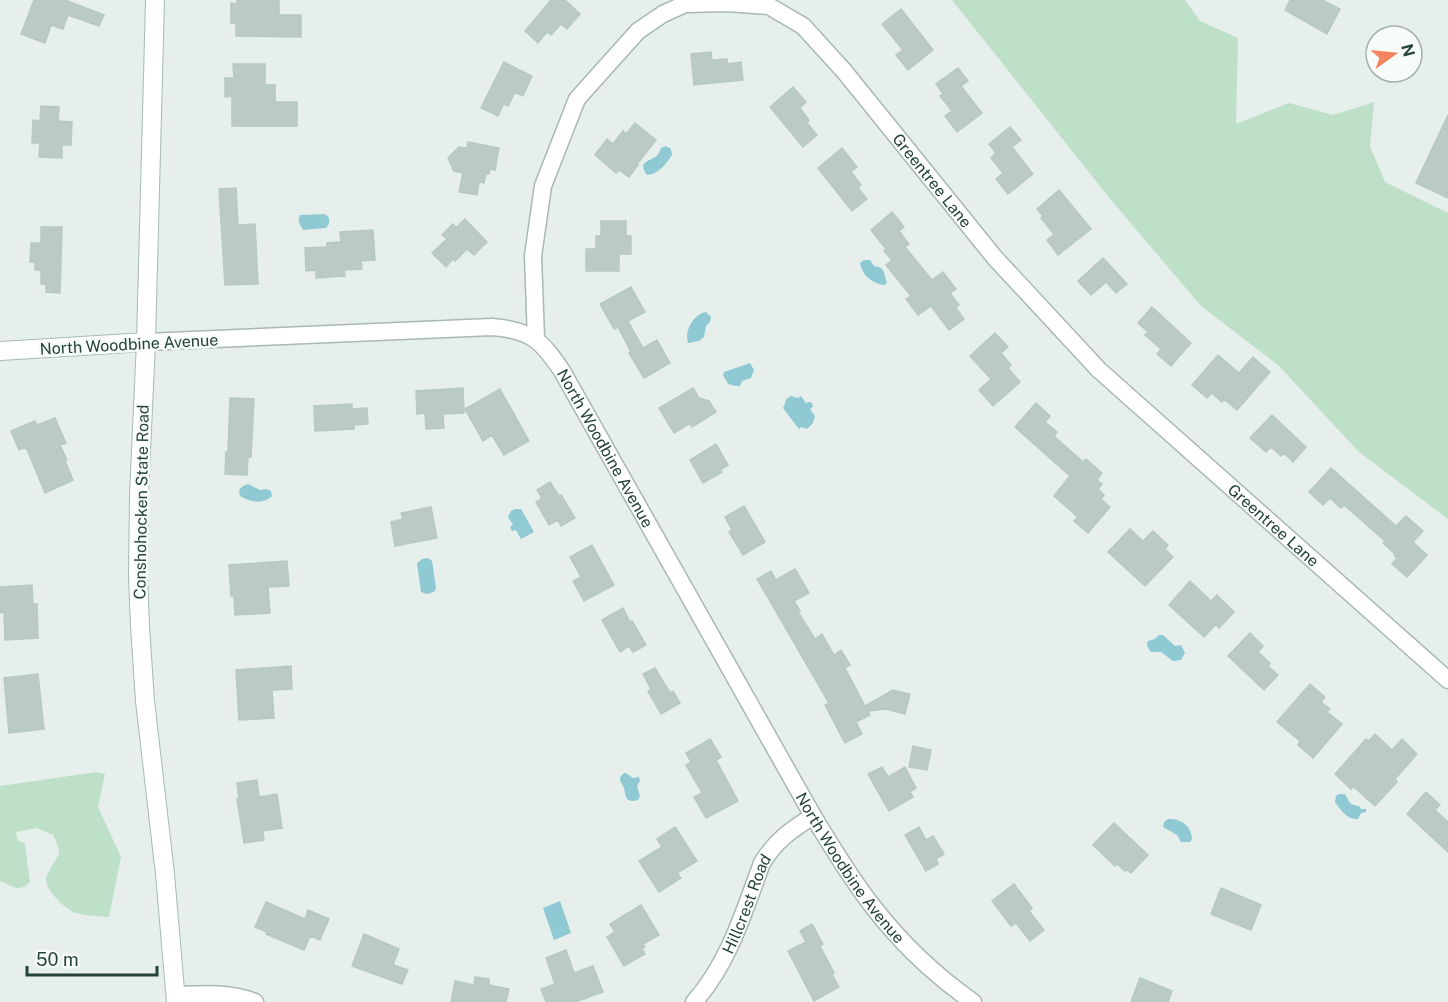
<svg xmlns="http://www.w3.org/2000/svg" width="1448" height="1002" viewBox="0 0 1448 1002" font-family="'Public Sans',sans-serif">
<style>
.green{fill:#bfe0c8}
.water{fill:#8ec9d4}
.building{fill:#bbcac4;stroke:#b8c9c2;stroke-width:1.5}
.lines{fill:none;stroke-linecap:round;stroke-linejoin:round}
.street-casing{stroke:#a8b8b2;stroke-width:19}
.secondary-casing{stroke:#a4bbb3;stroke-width:20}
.street{stroke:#fff;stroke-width:16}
.secondary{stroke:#fff;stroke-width:18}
.labels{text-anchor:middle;stroke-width:5;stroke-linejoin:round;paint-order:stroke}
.street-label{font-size:16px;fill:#24423a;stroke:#f7fbf9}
</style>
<rect width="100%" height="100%" fill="#e6efeb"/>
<path class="green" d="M 952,0 L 1185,0 L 1200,21 L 1238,38 L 1236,124 L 1289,103 L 1333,115 L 1374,102 L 1370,146 L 1385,182 L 1448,213 L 1448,519 L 1359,452 L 1278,365 L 1201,306 L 1111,200 Z
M 97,772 L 105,774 L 98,807 L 121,857 L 109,917 C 99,916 86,916 76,913 C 65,909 45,890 46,878 C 46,877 50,870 50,869 C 61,851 62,855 53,835 L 36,828 L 16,832 L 18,841 L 21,841 L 25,844 L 30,882 C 18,894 12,885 0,881 L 0,786 Z"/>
<path class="water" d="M 666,146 L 671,149 L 672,155 C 666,164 659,174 647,175 C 638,162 647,162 655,157 C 659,155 659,152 661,148 Z
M 325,214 L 329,218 L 329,224 L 326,228 L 303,230 C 300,224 297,222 300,215 Z
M 864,260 L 870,260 L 874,266 C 886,268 883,272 887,282 L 885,285 C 873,284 862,276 860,263 Z
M 706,312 L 711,317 L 710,322 L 706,326 L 704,337 L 699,341 L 688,343 C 684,330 694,314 706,312 Z
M 750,363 L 754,370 L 751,378 L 742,381 L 740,386 L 736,386 L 728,384 L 723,375 L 724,372 Z
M 791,396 L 798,398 L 801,396 L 806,403 L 809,402 L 812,403 L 813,407 L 810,409 L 815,416 L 813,423 L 807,429 L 801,427 L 799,429 L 783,408 C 787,402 783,400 791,396 Z
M 248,484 L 260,490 L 266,489 L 271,491 L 272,496 C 263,505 250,502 240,496 L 239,490 L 243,486 Z
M 515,509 L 521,509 L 534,532 L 521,539 L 516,530 L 512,531 L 510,527 L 513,525 L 508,517 L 511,511 Z
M 428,558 L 432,561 L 436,588 L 434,592 L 427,594 L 421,592 L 417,563 L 422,559 Z
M 1159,635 L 1163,635 L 1175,646 L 1181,645 L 1185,653 L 1181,660 L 1173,661 L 1161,652 L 1151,652 C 1148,648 1146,646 1148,641 L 1155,639 Z
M 624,773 L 626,773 L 633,778 L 639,777 L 640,781 L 637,786 L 640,796 L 638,800 C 623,804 627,794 623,786 C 619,778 621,786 620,777 Z
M 1339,794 L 1343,794 L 1346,795 C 1349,803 1351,805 1359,806 L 1361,809 L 1366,809 L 1366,812 L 1361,813 L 1358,819 C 1347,820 1341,810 1335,802 L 1336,796 Z
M 1168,819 C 1180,818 1192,826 1192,839 L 1190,842 L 1181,842 L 1177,835 L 1163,827 L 1164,822 Z
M 560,901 L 571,933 L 554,940 L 543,908 Z"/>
<path class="building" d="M 34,0 L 65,0 L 104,15 L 99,26 L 68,15 L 63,29 L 51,25 L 45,43 L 21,34 Z
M 237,0 L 279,0 L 279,15 L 301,15 L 301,37 L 236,36 L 236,23 L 231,23 L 231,3 L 237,4 Z
M 551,0 L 565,0 L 580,14 L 567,29 L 561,24 L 551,35 L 547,32 L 538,43 L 525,31 Z
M 1290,0 L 1322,0 L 1340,9 L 1327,34 L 1285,10 Z
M 901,9 L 933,50 L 908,70 L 896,55 L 903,50 L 882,24 Z
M 711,52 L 712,60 L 727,59 L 727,64 L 741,62 L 743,80 L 694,85 L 691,54 Z
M 504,62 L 532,76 L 523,96 L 515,92 L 508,106 L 504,103 L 498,116 L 481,108 Z
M 233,64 L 265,64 L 265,85 L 275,85 L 275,102 L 297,102 L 297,126 L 232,126 L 232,96 L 225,97 L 225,78 L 234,78 Z
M 958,68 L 968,81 L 961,86 L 982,113 L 957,132 L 945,116 L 952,111 L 940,96 L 943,94 L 936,84 Z
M 793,87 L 806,102 L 800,108 L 809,120 L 807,123 L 817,135 L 803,147 L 770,107 Z
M 41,106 L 59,107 L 58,121 L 72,122 L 71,145 L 62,145 L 62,158 L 39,157 L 40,143 L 32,143 L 33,120 L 40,121 Z
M 1448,115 L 1448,198 L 1416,183 Z
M 635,123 L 656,140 L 637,164 L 638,165 L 629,177 L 619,170 L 616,173 L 595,155 L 607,139 L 613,144 L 623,131 L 626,134 Z
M 1010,127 L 1021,140 L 1012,147 L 1033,174 L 1008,194 L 996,179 L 1003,173 L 991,158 L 996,153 L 989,144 Z
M 468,142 L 499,148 L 495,170 L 490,169 L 489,174 L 486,174 L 484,183 L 479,182 L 477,195 L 459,192 L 463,173 L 454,171 L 448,158 L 459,147 L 467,148 Z
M 842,148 L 857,167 L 851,172 L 861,185 L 858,188 L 867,199 L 852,211 L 818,168 Z
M 236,188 L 238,225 L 255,224 L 258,284 L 225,285 L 219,189 Z
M 1059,190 L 1091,229 L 1058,255 L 1047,240 L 1054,234 L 1041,218 L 1043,216 L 1037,209 Z
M 892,212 L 904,227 L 899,231 L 909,244 L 905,247 L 932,280 L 943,272 L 956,289 L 950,293 L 959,305 L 956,308 L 964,319 L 949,330 L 931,306 L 918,315 L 906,299 L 911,296 L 886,265 L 892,260 L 884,251 L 886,249 L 871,230 Z
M 465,219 L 487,242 L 474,255 L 467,249 L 455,261 L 453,259 L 446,267 L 432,253 L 447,239 L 442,235 L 453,224 L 456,228 Z
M 601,221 L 626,221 L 626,236 L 631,236 L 631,254 L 619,254 L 619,271 L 586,271 L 586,249 L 596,249 L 596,236 L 601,236 Z
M 41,227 L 62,227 L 60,293 L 46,292 L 46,284 L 41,284 L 41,270 L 35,270 L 35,262 L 30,262 L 31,243 L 41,243 Z
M 373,230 L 375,260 L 361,261 L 362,269 L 344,270 L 345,276 L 316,278 L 316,270 L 306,271 L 305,248 L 327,247 L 327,243 L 341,242 L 340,232 Z
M 1103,258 L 1127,284 L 1116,293 L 1106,282 L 1091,295 L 1078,281 Z
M 631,287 L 645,312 L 628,321 L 643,348 L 657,340 L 670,363 L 644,378 L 629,353 L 631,352 L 618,327 L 614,329 L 600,304 Z
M 1152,307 L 1191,343 L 1171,366 L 1157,354 L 1161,349 L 1145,335 L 1148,332 L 1138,323 Z
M 995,333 L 1008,347 L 1001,353 L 1011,365 L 1008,368 L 1020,382 L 993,406 L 979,390 L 991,379 L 970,356 Z
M 1218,355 L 1239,373 L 1253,357 L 1270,372 L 1237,410 L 1224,399 L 1222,402 L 1212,393 L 1207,398 L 1192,385 Z
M 463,388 L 464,413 L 443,414 L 444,428 L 426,429 L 425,413 L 417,414 L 416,391 Z
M 693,388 L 699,398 L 709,401 L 716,412 L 692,427 L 690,423 L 674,433 L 659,408 Z
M 500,389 L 529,441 L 504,455 L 492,435 L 483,441 L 465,409 Z
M 230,398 L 254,399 L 251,457 L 248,457 L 247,475 L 225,474 L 226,452 L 228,452 Z
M 1036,403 L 1050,416 L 1045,422 L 1057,432 L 1054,436 L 1083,462 L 1086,459 L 1102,473 L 1097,480 L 1102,484 L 1098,489 L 1104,495 L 1101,499 L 1110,507 L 1088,533 L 1074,521 L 1078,517 L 1054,496 L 1070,476 L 1015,427 Z
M 352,404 L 352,409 L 367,408 L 368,424 L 354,425 L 354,429 L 315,431 L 314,406 Z
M 1272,415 L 1306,447 L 1293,462 L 1284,453 L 1281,456 L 1271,447 L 1266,452 L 1250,438 Z
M 55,418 L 66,443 L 60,445 L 67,460 L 65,461 L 73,480 L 45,493 L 26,447 L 19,450 L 11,431 L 35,421 L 37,425 Z
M 716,444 L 728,465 L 720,470 L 722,472 L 703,483 L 690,460 Z
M 1331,468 L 1396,526 L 1406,516 L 1423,531 L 1413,542 L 1427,555 L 1407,577 L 1392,564 L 1397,558 L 1394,555 L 1395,554 L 1383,543 L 1385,541 L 1359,518 L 1344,505 L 1341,508 L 1330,498 L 1323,505 L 1309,492 Z
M 550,482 L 559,496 L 561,495 L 575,518 L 561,526 L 558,520 L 549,525 L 536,502 L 542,498 L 537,490 Z
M 744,506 L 765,542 L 743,555 L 729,532 L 732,530 L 725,517 Z
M 431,507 L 437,538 L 395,546 L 391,522 L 403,519 L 401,513 Z
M 1130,529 L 1143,541 L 1153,531 L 1168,545 L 1165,549 L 1173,557 L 1145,586 L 1108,552 Z
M 592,545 L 614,585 L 584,601 L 573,581 L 581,577 L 570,557 Z
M 287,561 L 289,586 L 268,587 L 270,613 L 235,615 L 234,596 L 231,596 L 229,565 Z
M 795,569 L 809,593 L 794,601 L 800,611 L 798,612 L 815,639 L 822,634 L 834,655 L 841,650 L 850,665 L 845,668 L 865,706 L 893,690 L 910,694 L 905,714 L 886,709 L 868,711 L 870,715 L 856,722 L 862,734 L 845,743 L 825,705 L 829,703 L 757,579 L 771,571 L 776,580 Z
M 1190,581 L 1211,601 L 1217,595 L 1234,612 L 1219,628 L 1216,624 L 1204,637 L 1169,605 Z
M 32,585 L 33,604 L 37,604 L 38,638 L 5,640 L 4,612 L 0,613 L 0,587 Z
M 623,608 L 630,622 L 632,621 L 646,645 L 633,652 L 629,646 L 620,652 L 602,620 Z
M 1250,633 L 1263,646 L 1258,652 L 1270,663 L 1268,666 L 1278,675 L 1264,690 L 1228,656 Z
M 291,666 L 292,689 L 272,690 L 274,718 L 239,720 L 236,670 Z
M 655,668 L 670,693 L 673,691 L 680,703 L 661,714 L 648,691 L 651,689 L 643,674 Z
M 38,674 L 44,729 L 9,733 L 4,678 Z
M 1310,684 L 1325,697 L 1321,702 L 1330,709 L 1327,712 L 1342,724 L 1313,758 L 1298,745 L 1300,741 L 1277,722 Z
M 1375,734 L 1392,750 L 1402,739 L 1417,754 L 1395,779 L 1397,782 L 1375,806 L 1353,786 L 1351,789 L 1335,774 L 1366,739 L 1369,741 Z
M 710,739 L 721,757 L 716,760 L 738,801 L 706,818 L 694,797 L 702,793 L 686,765 L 691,762 L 686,753 Z
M 913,746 L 931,750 L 927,770 L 909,767 Z
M 882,767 L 888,777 L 905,767 L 916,788 L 910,792 L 913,797 L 889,811 L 868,774 Z
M 257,780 L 259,797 L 277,794 L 282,828 L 263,831 L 264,840 L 244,843 L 237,799 L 239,799 L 237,783 Z
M 1426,792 L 1440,805 L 1435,810 L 1448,822 L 1448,852 L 1407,814 Z
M 1114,823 L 1148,855 L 1131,873 L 1127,870 L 1125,871 L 1117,864 L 1115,866 L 1093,845 Z
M 675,827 L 697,861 L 677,873 L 681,878 L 659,892 L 639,861 L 662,847 L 657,839 Z
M 919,827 L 926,840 L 933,836 L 944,854 L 936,859 L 938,864 L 926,871 L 905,835 Z
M 1014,884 L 1032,908 L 1029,911 L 1044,930 L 1030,941 L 1016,923 L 1011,926 L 992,901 Z
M 1221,888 L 1261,905 L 1251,930 L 1211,914 Z
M 266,902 L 305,919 L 308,910 L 329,919 L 320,940 L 310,936 L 304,950 L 266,934 L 267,932 L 255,927 Z
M 641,905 L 659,935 L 643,944 L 645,947 L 642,949 L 645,954 L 624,966 L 607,937 L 615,932 L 610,924 Z
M 812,924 L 823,944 L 820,946 L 834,973 L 832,974 L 839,987 L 814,1001 L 788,951 L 806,942 L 800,931 Z
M 364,934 L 399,949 L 393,965 L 408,970 L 402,984 L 352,966 Z
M 566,950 L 574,973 L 593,966 L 603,992 L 575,1002 L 546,1002 L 541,989 L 555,984 L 546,958 Z
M 475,977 L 489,979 L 489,985 L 509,989 L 506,1002 L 451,1002 L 455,981 L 474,985 Z
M 1140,978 L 1172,991 L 1168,1002 L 1131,1002 Z"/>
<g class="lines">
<defs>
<g id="street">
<path id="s1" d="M 536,339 L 533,256 L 543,186 L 577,99 L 638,31 L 663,14 L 685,4 L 727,3 L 769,6 L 803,26 L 844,71 L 995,258 L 1099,370 L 1448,680"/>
<path id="s2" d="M 146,342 L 492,327 C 531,330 541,340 562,371 L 813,816 C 832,847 851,879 874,908 C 902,944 936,976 973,1002"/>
<path d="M 176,995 C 203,994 229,992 255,1002"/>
<path id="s3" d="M 694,1002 C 729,963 744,911 762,863 C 776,840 791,830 813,816"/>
</g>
<path id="secondary" d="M 155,0 L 146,342 L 139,495 L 138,576 L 140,626 L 145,701 L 165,874 L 176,1002
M 0,351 L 146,342"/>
</defs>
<use href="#street" class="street-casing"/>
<use href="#secondary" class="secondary-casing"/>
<use href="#street" class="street"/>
<use href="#secondary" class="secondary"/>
</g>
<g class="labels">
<g class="street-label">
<text dy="6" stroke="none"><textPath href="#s1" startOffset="718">Greentree Lane</textPath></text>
<text transform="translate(129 344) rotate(-3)" y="6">North Woodbine Avenue</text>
<text dy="6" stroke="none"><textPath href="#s2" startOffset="522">North Woodbine Avenue</textPath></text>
<text transform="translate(141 502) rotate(-89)" y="6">Conshohocken State Road</text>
<text dy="6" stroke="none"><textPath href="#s1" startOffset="1204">Greentree Lane</textPath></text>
<text dy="6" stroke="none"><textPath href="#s2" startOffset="1008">North Woodbine Avenue</textPath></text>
<text dy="6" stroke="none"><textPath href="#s3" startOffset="112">Hillcrest Road</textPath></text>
</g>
</g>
<g transform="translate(1394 54) rotate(75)"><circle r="28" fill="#f7fbf9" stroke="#a3b1ad" stroke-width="1.5"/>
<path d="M0-4.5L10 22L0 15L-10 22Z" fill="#f4845f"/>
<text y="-9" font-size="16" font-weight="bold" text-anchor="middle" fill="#24423a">N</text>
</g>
<path d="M27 966v9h130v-9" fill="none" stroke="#24423a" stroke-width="3"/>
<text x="36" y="966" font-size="18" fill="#24423a" stroke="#f7fbf9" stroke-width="4.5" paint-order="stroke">50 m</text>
</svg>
